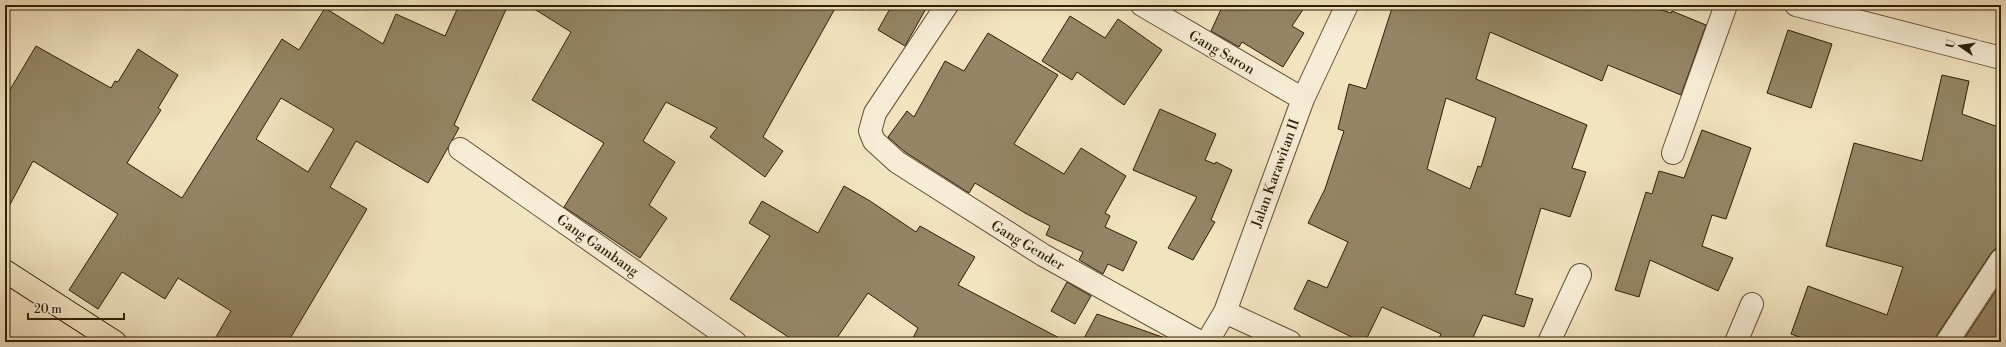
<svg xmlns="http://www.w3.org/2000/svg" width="2006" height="347" viewBox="0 0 2006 347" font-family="'Libre Bodoni',serif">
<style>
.building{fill:#958566;stroke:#2f1e05;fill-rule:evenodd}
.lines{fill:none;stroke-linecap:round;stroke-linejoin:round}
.minor-casing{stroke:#605034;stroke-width:24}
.major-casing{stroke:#2f1e05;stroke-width:24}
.minor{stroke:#f7edd6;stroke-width:22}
.major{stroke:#f3e4c0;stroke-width:22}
.labels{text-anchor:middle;stroke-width:3;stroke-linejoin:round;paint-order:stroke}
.street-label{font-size:14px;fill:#2f1e05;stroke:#f7edd6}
</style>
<rect width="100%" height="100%" fill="#f3e4c0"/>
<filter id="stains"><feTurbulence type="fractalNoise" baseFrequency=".005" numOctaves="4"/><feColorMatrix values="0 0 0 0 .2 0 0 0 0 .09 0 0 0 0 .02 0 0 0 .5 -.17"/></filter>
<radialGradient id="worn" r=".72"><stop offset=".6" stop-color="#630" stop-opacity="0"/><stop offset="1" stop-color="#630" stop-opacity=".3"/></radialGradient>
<path class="building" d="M 459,5 L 508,5 L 454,125 L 459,128 L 428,183 L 356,141 L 330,187 L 367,209 L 288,342 L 213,342 L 231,311 L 178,278 L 165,299 L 122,272 L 98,309 L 69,290 L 118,214 L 33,161 L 5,214 L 5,98 L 36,46 L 111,88 L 115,81 L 118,82 L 138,49 L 178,75 L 158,108 L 161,110 L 127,163 L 182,198 L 282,39 L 299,50 L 325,8 L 383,44 L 396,14 L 445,36 ZM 281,98 L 334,129 L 308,172 L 256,139 Z
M 528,5 L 837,5 L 763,137 L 783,151 L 765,177 L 710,137 L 717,128 L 666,102 L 643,141 L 675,162 L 649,205 L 667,218 L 640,258 L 564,207 L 604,143 L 532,100 L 571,32 Z
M 892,5 L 928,5 L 905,46 L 878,30 Z
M 1223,5 L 1306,5 L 1292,26 L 1304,33 L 1283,67 L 1242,42 L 1239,47 L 1211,31 Z
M 1393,5 L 1646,5 L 1671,13 L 1672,11 L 1706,25 L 1681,95 L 1608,65 L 1602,81 L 1490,32 L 1476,79 L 1587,125 L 1572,168 L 1586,172 L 1570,217 L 1541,208 L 1515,294 L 1533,299 L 1524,327 L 1483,315 L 1471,342 L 1437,342 L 1441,334 L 1382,307 L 1365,342 L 1362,342 L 1294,309 L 1308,280 L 1327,288 L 1348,242 L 1308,223 L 1325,189 L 1344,131 L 1338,129 L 1349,84 L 1366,89 ZM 1446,98 L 1496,118 L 1481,167 L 1478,166 L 1470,189 L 1427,169 Z
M 1070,16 L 1105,38 L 1118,19 L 1162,50 L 1124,105 L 1077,72 L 1072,80 L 1042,61 Z
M 1788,30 L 1832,44 L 1811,108 L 1767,93 Z
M 988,33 L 1058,75 L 1014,144 L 1064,174 L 1081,148 L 1126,176 L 1105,213 L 1110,216 L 1105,227 L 1137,242 L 1123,271 L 1108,264 L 1103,274 L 1079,260 L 1083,252 L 1046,235 L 1050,226 L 1025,213 L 975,183 L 969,193 L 905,152 L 888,137 L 907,111 L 914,117 L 945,61 L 964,71 Z
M 1942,75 L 1969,81 L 1962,114 L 2001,128 L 2001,248 L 1995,249 L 1991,253 L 1937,335 L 1935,342 L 1813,342 L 1791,334 L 1808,286 L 1887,315 L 1903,267 L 1826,246 L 1854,143 L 1922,161 Z
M 1160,109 L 1216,134 L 1205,160 L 1215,164 L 1216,162 L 1232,170 L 1211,220 L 1215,222 L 1193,260 L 1168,248 L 1197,197 L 1133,170 Z
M 1702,130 L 1751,148 L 1726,219 L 1712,215 L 1702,246 L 1733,258 L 1718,291 L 1650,260 L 1639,297 L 1615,290 L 1646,192 L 1652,194 L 1659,171 L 1684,178 Z
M 844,186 L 870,201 L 916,232 L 920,226 L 975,257 L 958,285 L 1067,342 L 911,342 L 918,328 L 868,293 L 834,342 L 796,342 L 730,299 L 770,236 L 749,223 L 762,201 L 818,233 Z
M 1067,282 L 1091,296 L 1075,324 L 1051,311 Z
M 2001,283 L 2001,342 L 1962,342 Z
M 1097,314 L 1165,338 L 1164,342 L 1082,342 Z"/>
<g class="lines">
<defs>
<path id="minor" d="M 947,5 L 875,113 L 870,131 L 874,141 L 897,162 L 1043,255 L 1200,342
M 1142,5 L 1303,99
M 1796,5 L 2001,58
M 460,149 L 735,342
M 1673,153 L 1726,5
M 1225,312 L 1290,342
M 1207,342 L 1225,312 L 1303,99 L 1347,5
M 1549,342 L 1580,275
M 1736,342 L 1752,304
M 1947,342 L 2001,260"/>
<path id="major" d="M 5,271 L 115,342"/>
</defs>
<use href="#minor" class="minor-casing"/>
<use href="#major" class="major-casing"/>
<use href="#minor" class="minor"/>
<use href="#major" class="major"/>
</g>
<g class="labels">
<g class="street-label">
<text transform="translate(1222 52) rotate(30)" y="5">Gang Saron</text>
<text transform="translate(1275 173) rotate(-70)" y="5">Jalan Karawitan II</text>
<text transform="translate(598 245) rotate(35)" y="5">Gang Gambang</text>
<text transform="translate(1028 245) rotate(31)" y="5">Gang Gender</text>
</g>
</g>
<rect width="2006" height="347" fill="none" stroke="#f3e4c0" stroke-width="20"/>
<rect x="6" y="6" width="1994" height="335" fill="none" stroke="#2f1e05" stroke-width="2"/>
<rect x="10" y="10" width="1986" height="327" fill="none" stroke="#2f1e05"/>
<g transform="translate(1960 46) rotate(283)" stroke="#f7edd6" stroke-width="3" paint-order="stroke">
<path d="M0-3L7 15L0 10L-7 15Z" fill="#2f1e05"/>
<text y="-6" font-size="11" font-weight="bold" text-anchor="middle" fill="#2f1e05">U</text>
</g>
<path d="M28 313v6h96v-6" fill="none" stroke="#2f1e05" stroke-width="2"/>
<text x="34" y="313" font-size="12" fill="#2f1e05" stroke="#f7edd6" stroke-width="3" paint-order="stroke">20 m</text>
<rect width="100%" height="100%" filter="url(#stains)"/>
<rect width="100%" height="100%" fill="url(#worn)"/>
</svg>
